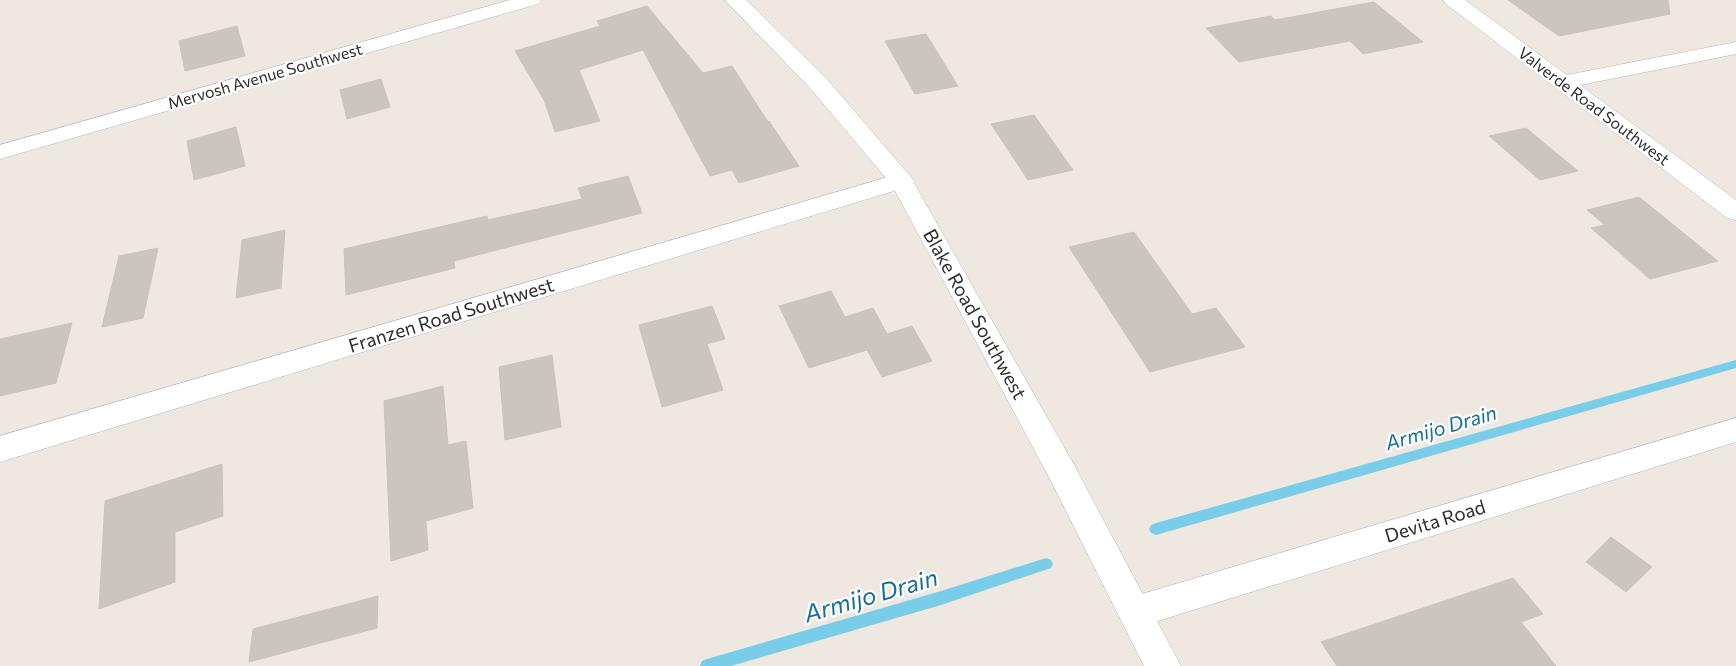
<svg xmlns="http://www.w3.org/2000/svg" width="1736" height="666" viewBox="0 0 1736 666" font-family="Commissioner,sans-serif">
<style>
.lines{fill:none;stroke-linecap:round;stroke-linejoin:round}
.stream{fill:#7acde9;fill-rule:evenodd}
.building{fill:#cac6bf;stroke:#c9c4ba}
.street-casing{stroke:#b4b7c0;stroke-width:1}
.secondary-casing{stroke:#b4b7c0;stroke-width:1}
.street{fill:#fff;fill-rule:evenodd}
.secondary{fill:#fff;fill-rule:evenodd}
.labels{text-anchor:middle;stroke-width:4.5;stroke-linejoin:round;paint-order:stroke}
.far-street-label{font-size:16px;fill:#2d2d2d;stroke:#fff}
.street-label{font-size:19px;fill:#2d2d2d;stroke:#fff}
.water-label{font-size:20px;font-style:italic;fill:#156e9a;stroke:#fff}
.near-water-label{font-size:24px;font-style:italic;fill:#156e9a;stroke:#fff}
</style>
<rect width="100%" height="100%" fill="#eee8e1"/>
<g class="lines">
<path class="stream" d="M 1736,360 L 1736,368 L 1156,535 L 1151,533 L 1149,529 L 1151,525 L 1156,523 Z
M 1046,558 L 1051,560 L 1053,564 L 1051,568 L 941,605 L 731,666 L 700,666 L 702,661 L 707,659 L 941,591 Z"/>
</g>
<path class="building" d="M 1508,0 L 1668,0 L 1670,14 L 1559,36 Z
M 1374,2 L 1423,42 L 1363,54 L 1350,41 L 1239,62 L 1206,28 L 1271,16 L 1275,20 Z
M 647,6 L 703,73 L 732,66 L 768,122 L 769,121 L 799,166 L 739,183 L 732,170 L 710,176 L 643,50 L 579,70 L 600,121 L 555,132 L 544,100 L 515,51 L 600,26 L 597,21 Z
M 237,26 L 245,56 L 185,71 L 179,41 Z
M 926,34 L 958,86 L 915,94 L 885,41 Z
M 381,79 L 390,107 L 347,119 L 340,90 Z
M 1034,115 L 1073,170 L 1028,180 L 991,124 Z
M 236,127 L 245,166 L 194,180 L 187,141 Z
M 1526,128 L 1578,171 L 1540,180 L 1489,136 Z
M 628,176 L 642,213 L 454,261 L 455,268 L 346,295 L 344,249 L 487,216 L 488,220 L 582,199 L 578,188 Z
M 1639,197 L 1718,261 L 1650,279 L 1591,228 L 1605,225 L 1587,210 Z
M 285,230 L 281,288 L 236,298 L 242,240 Z
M 1134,232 L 1192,314 L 1216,308 L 1245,347 L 1150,372 L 1069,247 Z
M 158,248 L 143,318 L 102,327 L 119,256 Z
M 831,291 L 845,317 L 873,308 L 887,334 L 912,326 L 932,361 L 882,377 L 867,350 L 809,368 L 779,306 Z
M 712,306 L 725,339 L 707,344 L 723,390 L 662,407 L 639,325 Z
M 72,323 L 56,383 L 0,396 L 0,339 Z
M 552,355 L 561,427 L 505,440 L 499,367 Z
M 443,386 L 448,445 L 466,441 L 473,508 L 426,521 L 428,550 L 391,561 L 384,401 Z
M 222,464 L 223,516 L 175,532 L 175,582 L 99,609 L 105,501 Z
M 1611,537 L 1652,567 L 1626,592 L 1586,562 Z
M 1513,578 L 1543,614 L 1521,622 L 1556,666 L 1337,666 L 1321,642 Z
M 378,596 L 377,628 L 249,662 L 253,629 Z"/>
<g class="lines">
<defs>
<path id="street" d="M 510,0 L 541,0 L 538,4 L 0,159 L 0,145 Z
M 1443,0 L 1465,0 L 1567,75 L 1736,42 L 1736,54 L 1580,85 L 1736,200 L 1736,220 L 1727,218 L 1446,4 Z
M 902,173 L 910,176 L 914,181 L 910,186 L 0,462 L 0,436 Z
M 1736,418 L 1736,442 L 1135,628 L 1123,623 L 1118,612 L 1123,601 L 1135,596 Z"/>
<path id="secondary" d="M 725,0 L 746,0 L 826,78 L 910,176 L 1073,463 L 1181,666 L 1144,666 L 1051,481 L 892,185 L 810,88 Z"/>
</defs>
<use href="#street" class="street-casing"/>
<use href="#secondary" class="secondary-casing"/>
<use href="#street" class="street"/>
<use href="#secondary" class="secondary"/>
</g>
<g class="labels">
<g class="far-street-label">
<text transform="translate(265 76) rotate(-16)" y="6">Mervosh Avenue Southwest</text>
<text transform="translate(1594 106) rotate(37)" y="6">Valverde Road Southwest</text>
</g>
<g class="street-label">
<text transform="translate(975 314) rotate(61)" y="7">Blake Road Southwest</text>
<text transform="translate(451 315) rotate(-17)" y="7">Franzen Road Southwest</text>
<text transform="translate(1435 521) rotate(-17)" y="7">Devita Road</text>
</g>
<g class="water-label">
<text transform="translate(1441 428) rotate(-16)" y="7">Armijo Drain</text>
</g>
<g class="near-water-label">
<text transform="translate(871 596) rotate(-16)" y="8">Armijo Drain</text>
</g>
</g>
</svg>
